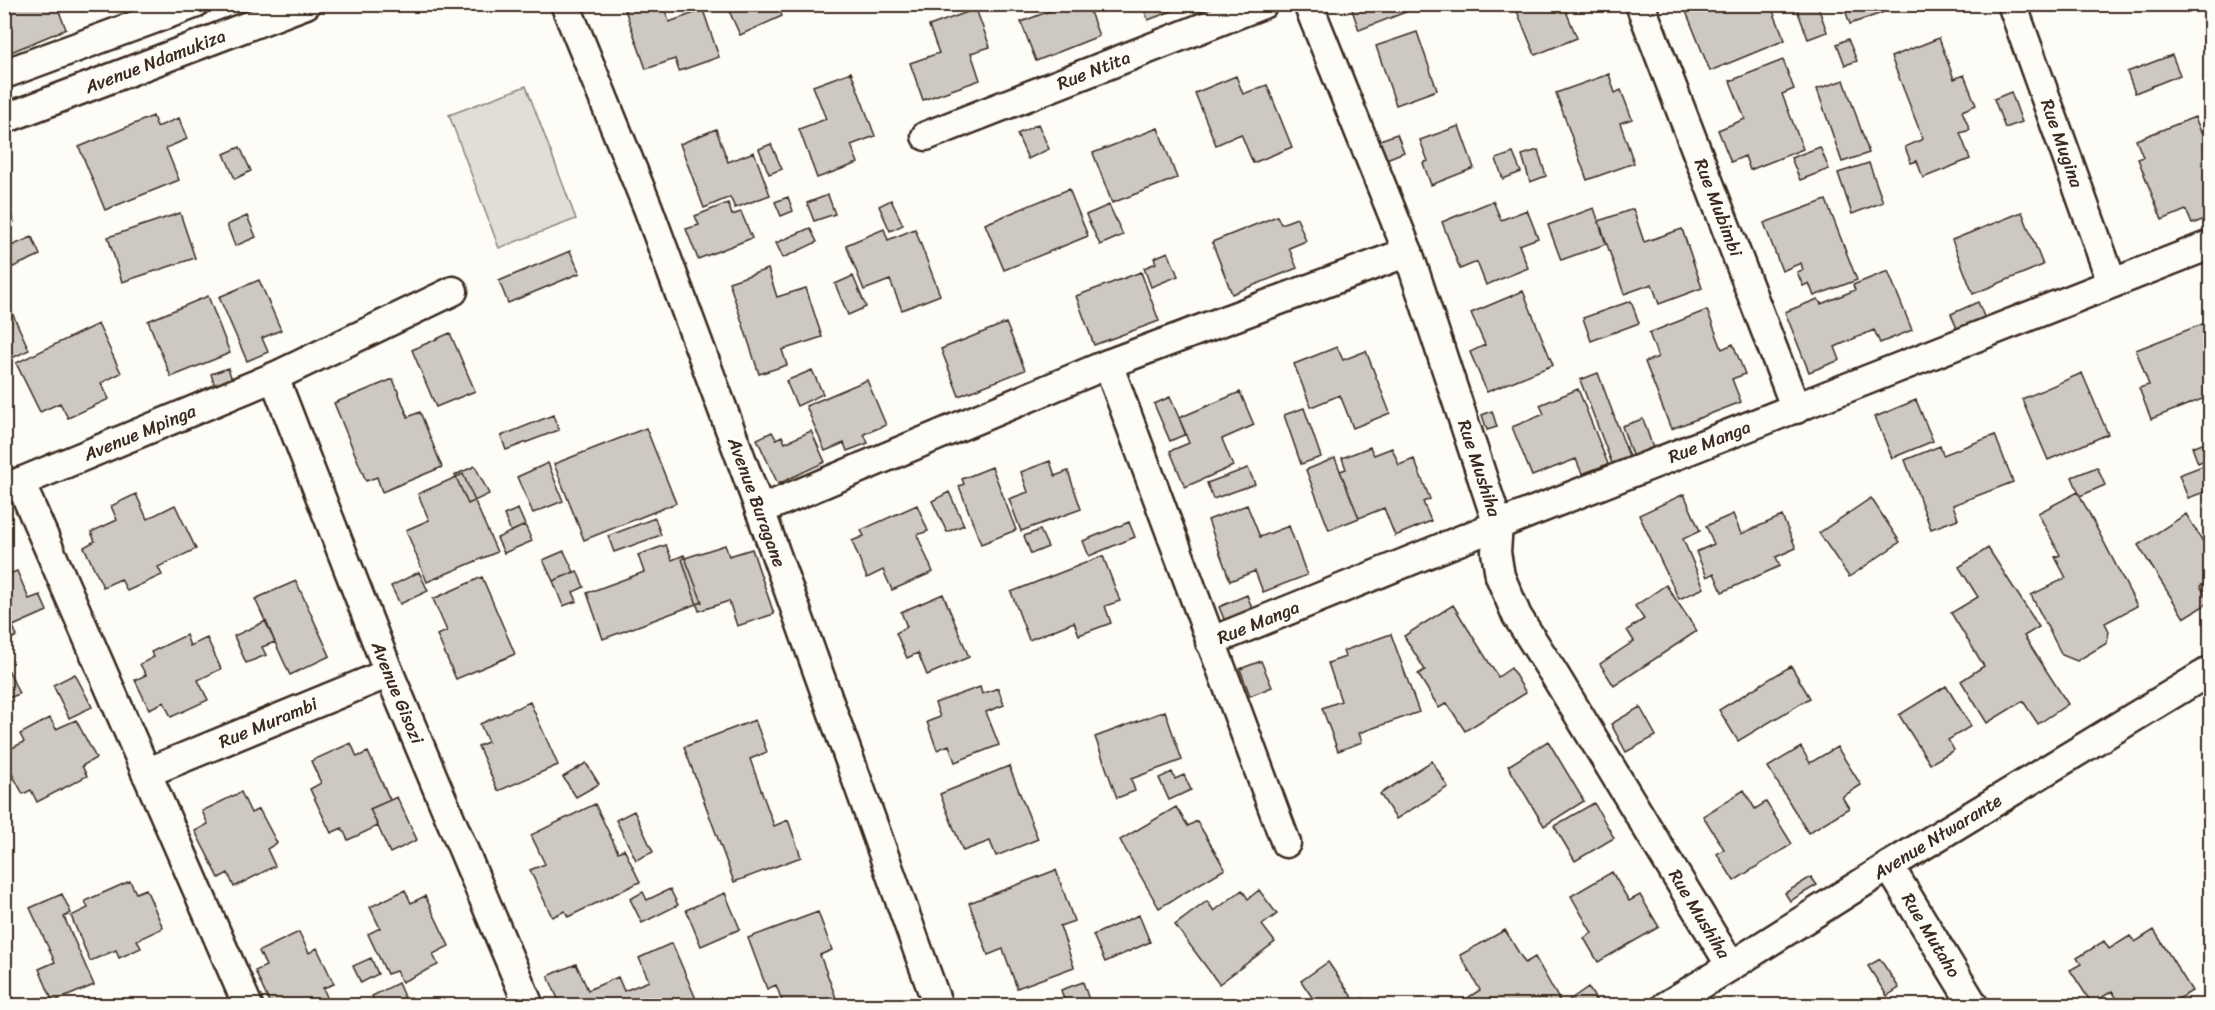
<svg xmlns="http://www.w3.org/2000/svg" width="2215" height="1010" viewBox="0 0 2215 1010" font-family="Sriracha,sans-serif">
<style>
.green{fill:#e1ded7;stroke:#8e847a;stroke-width:1.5}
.building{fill:#cdc8c2;stroke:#3b2a1e;stroke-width:1.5}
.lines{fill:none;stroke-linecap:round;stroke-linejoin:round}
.street-casing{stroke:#3b2a1e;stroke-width:33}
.street{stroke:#fdfcf7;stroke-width:28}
.labels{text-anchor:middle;stroke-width:6;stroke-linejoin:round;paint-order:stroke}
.street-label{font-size:18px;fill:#3b2a1e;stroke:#fdfcf7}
</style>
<rect width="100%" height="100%" fill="#fdfcf7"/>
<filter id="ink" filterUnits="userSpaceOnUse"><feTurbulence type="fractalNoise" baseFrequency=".0167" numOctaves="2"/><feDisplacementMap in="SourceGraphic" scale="12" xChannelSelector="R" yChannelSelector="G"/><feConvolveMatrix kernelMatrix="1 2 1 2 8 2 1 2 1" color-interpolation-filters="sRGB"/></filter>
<g filter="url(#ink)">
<path class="green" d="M 526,86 L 576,219 L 499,248 L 449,115 Z"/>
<path class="building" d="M 4,4 L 56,4 L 66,29 L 11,52 L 4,35 Z
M 623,4 L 663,4 L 669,22 L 703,10 L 719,57 L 679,71 L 675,59 L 646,69 Z
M 726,4 L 777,4 L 782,16 L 740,35 Z
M 1050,4 L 1100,4 L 1089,9 L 1099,36 L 1036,61 L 1021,22 L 1052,10 Z
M 1142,4 L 1191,4 L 1148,20 Z
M 1350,4 L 1424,4 L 1424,5 L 1359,30 Z
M 1514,4 L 1563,4 L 1577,38 L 1535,55 Z
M 1683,4 L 1770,4 L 1785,40 L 1710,71 Z
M 1795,4 L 1817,4 L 1827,32 L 1808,39 Z
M 1843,4 L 1879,4 L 1882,13 L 1850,24 Z
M 976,9 L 990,47 L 971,53 L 980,80 L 923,100 L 910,63 L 939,53 L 929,26 Z
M 1417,32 L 1437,90 L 1396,105 L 1376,46 Z
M 1939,38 L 1954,79 L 1964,75 L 1976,105 L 1962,111 L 1970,130 L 1960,133 L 1970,159 L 1923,178 L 1917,161 L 1911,163 L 1905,147 L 1923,139 L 1891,57 Z
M 1848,39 L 1857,61 L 1845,65 L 1837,44 Z
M 2172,55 L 2180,75 L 2135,93 L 2127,72 Z
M 1783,60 L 1794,89 L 1782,94 L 1803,149 L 1750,170 L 1745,156 L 1731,162 L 1718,130 L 1745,119 L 1730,81 Z
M 851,72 L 875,136 L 851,145 L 858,163 L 817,178 L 799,129 L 826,119 L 813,86 Z
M 1609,74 L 1615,93 L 1621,90 L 1632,119 L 1620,123 L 1634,163 L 1587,180 L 1556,93 Z
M 1236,76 L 1243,94 L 1267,85 L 1292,147 L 1253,163 L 1241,134 L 1216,145 L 1195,93 Z
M 1844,80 L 1869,153 L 1842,162 L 1817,89 Z
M 2011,92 L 2022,122 L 2005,128 L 1994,99 Z
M 153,116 L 157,127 L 179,118 L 187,139 L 166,148 L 179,180 L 105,210 L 79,147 Z
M 2195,117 L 2201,132 L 2210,129 L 2210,217 L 2192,224 L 2186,210 L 2162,220 L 2138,159 L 2143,157 L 2136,140 Z
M 1038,124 L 1049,149 L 1028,159 L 1017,134 Z
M 1459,126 L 1474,168 L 1431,185 L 1423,163 L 1428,161 L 1420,140 Z
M 1158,128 L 1177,178 L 1112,203 L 1093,153 Z
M 716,129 L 728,162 L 754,152 L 770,195 L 735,208 L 730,197 L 704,208 L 680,144 Z
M 1397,134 L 1404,152 L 1384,160 L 1377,141 Z
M 771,144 L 782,169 L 769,174 L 759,149 Z
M 240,147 L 251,171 L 235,179 L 224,154 Z
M 1820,147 L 1829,169 L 1800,180 L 1791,158 Z
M 1538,150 L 1546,176 L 1530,182 L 1522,155 Z
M 1513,153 L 1521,172 L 1503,179 L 1496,159 Z
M 1869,163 L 1883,202 L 1852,214 L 1838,173 Z
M 1069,189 L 1088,236 L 1004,270 L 985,224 Z
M 828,195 L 835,214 L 814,221 L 807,203 Z
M 788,197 L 793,211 L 781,216 L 775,202 Z
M 4,199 L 14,222 L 4,226 Z
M 891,200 L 903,225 L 890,231 L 879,206 Z
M 1826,200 L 1857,280 L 1814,296 L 1809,283 L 1803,286 L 1797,272 L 1803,270 L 1801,263 L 1782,271 L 1764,223 Z
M 1493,201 L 1501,220 L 1527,210 L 1538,238 L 1519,245 L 1528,268 L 1486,285 L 1477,262 L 1460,269 L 1442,222 Z
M 728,203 L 732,215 L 741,212 L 752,238 L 698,259 L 686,229 L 699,225 L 695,216 Z
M 1109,205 L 1123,235 L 1100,245 L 1086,215 Z
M 1594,208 L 1606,244 L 1561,260 L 1548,225 Z
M 1633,209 L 1644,242 L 1682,229 L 1702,288 L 1659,304 L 1652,284 L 1624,294 L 1599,221 Z
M 2022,212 L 2043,265 L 1973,294 L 1952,240 Z
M 180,213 L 195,258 L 122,282 L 108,237 Z
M 247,216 L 256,237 L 235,246 L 227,225 Z
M 1277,216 L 1281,224 L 1297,218 L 1306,241 L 1289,248 L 1297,268 L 1232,294 L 1212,242 Z
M 810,228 L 817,242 L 783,258 L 776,243 Z
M 884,229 L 888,240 L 915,229 L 940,295 L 902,310 L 890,280 L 864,290 L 846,245 Z
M 32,237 L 40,255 L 4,271 L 4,249 Z
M 570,251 L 580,273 L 508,303 L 499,281 Z
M 1168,252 L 1178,276 L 1151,287 L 1144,268 L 1156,263 L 1154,258 Z
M 768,269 L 777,297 L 806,288 L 822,337 L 782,350 L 787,365 L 759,374 L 729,282 Z
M 1888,271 L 1912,330 L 1880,343 L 1874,330 L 1835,347 L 1840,360 L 1809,372 L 1785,312 L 1818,299 L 1821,304 L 1855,290 L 1853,285 Z
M 1141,272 L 1159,321 L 1094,345 L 1076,296 Z
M 853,276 L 866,307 L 848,315 L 835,284 Z
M 259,280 L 281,330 L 262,338 L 268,352 L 247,361 L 219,297 Z
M 1523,291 L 1553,365 L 1487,392 L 1470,352 L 1485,345 L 1471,313 Z
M 4,295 L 29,350 L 10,359 L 4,346 Z
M 208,296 L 230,353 L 171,377 L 148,321 Z
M 1631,301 L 1639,323 L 1591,341 L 1583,318 Z
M 1978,302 L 1985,319 L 1958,331 L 1951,314 Z
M 1707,310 L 1722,349 L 1733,344 L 1745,374 L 1732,379 L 1741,402 L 1671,429 L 1645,362 L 1658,357 L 1649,333 Z
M 2210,321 L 2210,396 L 2151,419 L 2139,388 L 2149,385 L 2136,350 Z
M 1006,323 L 1025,370 L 959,396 L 941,349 Z
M 98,324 L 121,373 L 101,383 L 109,399 L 68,418 L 60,403 L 40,412 L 16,363 Z
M 450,333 L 475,391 L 436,407 L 412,350 Z
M 1337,347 L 1343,360 L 1366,351 L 1390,413 L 1353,428 L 1340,395 L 1311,407 L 1294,364 Z
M 228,368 L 232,380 L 215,387 L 211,374 Z
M 812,370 L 823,394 L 797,406 L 786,381 Z
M 1598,373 L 1630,459 L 1613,466 L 1580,380 Z
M 2082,373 L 2108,434 L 2048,460 L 2022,399 Z
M 393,379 L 408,417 L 420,412 L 442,467 L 382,492 L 377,477 L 366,481 L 334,403 Z
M 867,380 L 886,425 L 864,434 L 868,443 L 847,451 L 844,443 L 825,451 L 806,406 Z
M 1578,389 L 1608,464 L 1582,474 L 1576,459 L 1532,476 L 1512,427 L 1544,414 L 1540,405 Z
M 1240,392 L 1254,425 L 1222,439 L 1233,466 L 1185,487 L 1170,451 L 1189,443 L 1179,418 Z
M 1170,397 L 1186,434 L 1170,441 L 1154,404 Z
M 1916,400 L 1933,441 L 1892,458 L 1875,417 Z
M 1304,408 L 1321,457 L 1301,464 L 1284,415 Z
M 1492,411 L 1497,427 L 1487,430 L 1482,415 Z
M 553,415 L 559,430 L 506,450 L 501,436 Z
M 1643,419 L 1654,451 L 1633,458 L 1622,426 Z
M 646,428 L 676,503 L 584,540 L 554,464 Z
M 811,431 L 825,462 L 778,484 L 757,439 L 772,432 L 776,439 L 782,436 L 785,443 Z
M 1995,435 L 2013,482 L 1953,505 L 1958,519 L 1931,529 L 1905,460 L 1940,446 L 1943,455 Z
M 2210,440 L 2210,458 L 2198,463 L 2192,447 Z
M 1370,447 L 1374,455 L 1392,448 L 1399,465 L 1414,459 L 1430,499 L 1423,502 L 1431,521 L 1395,536 L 1384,508 L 1359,518 L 1340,471 L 1346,469 L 1342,458 Z
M 1335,458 L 1359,518 L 1329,530 L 1306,470 Z
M 1050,461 L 1055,476 L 1068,471 L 1081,509 L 1021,531 L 1009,499 L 1028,492 L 1021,472 Z
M 548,463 L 563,501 L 533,513 L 517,477 Z
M 2210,463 L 2210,490 L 2188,498 L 2179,475 Z
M 475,466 L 489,494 L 468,504 L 455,475 Z
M 992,467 L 1016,530 L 981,544 L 959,486 L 964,484 L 962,479 Z
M 2097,467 L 2105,485 L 2080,496 L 2072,477 Z
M 1248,468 L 1255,484 L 1213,499 L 1207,483 Z
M 463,474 L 497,552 L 427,582 L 406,530 L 429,520 L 418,494 Z
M 949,492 L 964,525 L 947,532 L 932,501 Z
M 2078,492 L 2137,606 L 2105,623 L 2109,631 L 2107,643 L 2077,661 L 2062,655 L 2031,595 L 2066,578 L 2055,557 L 2060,555 L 2038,513 Z
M 136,494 L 147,519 L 175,505 L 196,549 L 158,567 L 162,575 L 127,591 L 121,579 L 103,587 L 84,547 L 95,541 L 91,532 L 117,520 L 111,506 Z
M 1684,494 L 1700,531 L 1683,539 L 1704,588 L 1679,599 L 1639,515 Z
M 1871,498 L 1900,542 L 1849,577 L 1819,533 Z
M 917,505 L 928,531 L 917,535 L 933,572 L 892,590 L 883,570 L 867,578 L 852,541 L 864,536 L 861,530 Z
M 1247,505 L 1260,537 L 1289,526 L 1307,575 L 1263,592 L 1255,571 L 1230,581 L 1208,520 Z
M 518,509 L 525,525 L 511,532 L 504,515 Z
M 1733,514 L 1741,534 L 1782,516 L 1796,548 L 1776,557 L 1780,566 L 1722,592 L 1714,573 L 1707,577 L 1696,552 L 1714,544 L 1706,526 Z
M 2186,514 L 2210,553 L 2210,580 L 2200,586 L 2210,602 L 2184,618 L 2138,545 Z
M 655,518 L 661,535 L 614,552 L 608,536 Z
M 1129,522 L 1135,537 L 1089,556 L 1083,541 Z
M 525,525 L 532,541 L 504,553 L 497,538 Z
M 1040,530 L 1048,547 L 1031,554 L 1024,536 Z
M 666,545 L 672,560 L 684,555 L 702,602 L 603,639 L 587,593 L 644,572 L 638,555 Z
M 725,545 L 729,556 L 752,549 L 774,614 L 737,626 L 729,601 L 699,611 L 682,559 Z
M 1988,548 L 2039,627 L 2024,636 L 2068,704 L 2038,724 L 2023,701 L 1987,723 L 1961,681 L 1984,666 L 1951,613 L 1978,597 L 1959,567 Z
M 564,551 L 574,572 L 553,581 L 543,560 Z
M 1103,556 L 1120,601 L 1105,606 L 1111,623 L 1079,635 L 1074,622 L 1029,640 L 1011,592 Z
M 17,571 L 29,599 L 40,595 L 47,611 L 13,626 L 17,636 L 4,642 L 4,576 Z
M 577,571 L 584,587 L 573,592 L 577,601 L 563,606 L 553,581 Z
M 419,572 L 428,591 L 400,604 L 391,586 Z
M 482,577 L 515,654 L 456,679 L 437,635 L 447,631 L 433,599 Z
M 296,581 L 330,656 L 290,675 L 255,599 Z
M 1666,585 L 1697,631 L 1614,686 L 1600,664 L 1634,641 L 1627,630 L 1644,619 L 1635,606 Z
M 943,594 L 969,657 L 927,675 L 918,653 L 907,658 L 896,633 L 907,627 L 901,612 Z
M 1247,595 L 1254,613 L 1226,624 L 1219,607 Z
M 1453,605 L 1498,677 L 1511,668 L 1526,693 L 1465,731 L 1447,703 L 1439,708 L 1418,674 L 1425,670 L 1404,636 Z
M 266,621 L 275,642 L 262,647 L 266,655 L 246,663 L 234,636 Z
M 1391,634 L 1419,712 L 1359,733 L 1362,742 L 1338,751 L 1322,708 L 1341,701 L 1328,663 L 1345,657 L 1343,651 Z
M 186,635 L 190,646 L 207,638 L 221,669 L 198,680 L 208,700 L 171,717 L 164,702 L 149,709 L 135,680 L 146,675 L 140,664 L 154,657 L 151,652 Z
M 1261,661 L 1272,687 L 1250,696 L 1240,669 Z
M 1791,666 L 1810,698 L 1738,741 L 1719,710 Z
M 9,671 L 19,694 L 4,700 L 4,673 Z
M 75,674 L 92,707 L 69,718 L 53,685 Z
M 1946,686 L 1971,726 L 1948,740 L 1954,750 L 1930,764 L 1899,715 Z
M 980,687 L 982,694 L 998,688 L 1004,705 L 986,712 L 999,745 L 955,762 L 949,745 L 937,750 L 927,722 L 940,717 L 935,703 Z
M 530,702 L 558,765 L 498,791 L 478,746 L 488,742 L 480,724 Z
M 1640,707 L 1656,736 L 1626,752 L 1611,724 Z
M 1165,711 L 1182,760 L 1131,779 L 1135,791 L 1117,798 L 1095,737 Z
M 50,718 L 56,729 L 76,720 L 96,758 L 82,766 L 87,776 L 37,802 L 31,790 L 23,794 L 4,759 L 4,752 L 24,742 L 20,734 Z
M 755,720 L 767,752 L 750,759 L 774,826 L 788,820 L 801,857 L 734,882 L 684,747 Z
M 1548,741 L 1584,801 L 1544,826 L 1508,766 Z
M 351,743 L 357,757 L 368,752 L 390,800 L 370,809 L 378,826 L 348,840 L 342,828 L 331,833 L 310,789 L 321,783 L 311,761 Z
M 1801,747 L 1810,763 L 1837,747 L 1861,785 L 1842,797 L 1849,808 L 1808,833 L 1768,767 Z
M 1432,761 L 1448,787 L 1396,819 L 1380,794 Z
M 586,763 L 599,784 L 576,797 L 563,777 Z
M 1009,766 L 1038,839 L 996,856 L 990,841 L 963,851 L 940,794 Z
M 1172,772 L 1175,779 L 1184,775 L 1191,790 L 1169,800 L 1159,778 Z
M 1744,790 L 1755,809 L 1766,802 L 1792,844 L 1734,881 L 1717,854 L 1724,849 L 1703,816 Z
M 241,792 L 251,813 L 259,809 L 277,843 L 267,849 L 275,866 L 234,887 L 228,873 L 219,878 L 195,831 L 208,824 L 202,811 Z
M 397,797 L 417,840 L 390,853 L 370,809 Z
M 1594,803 L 1614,838 L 1575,861 L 1554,826 Z
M 595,804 L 618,852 L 624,849 L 640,882 L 568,917 L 565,911 L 552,917 L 530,870 L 545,864 L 531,835 Z
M 1176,807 L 1188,826 L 1197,821 L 1225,869 L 1159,908 L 1120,840 Z
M 634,811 L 653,852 L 636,860 L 616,820 Z
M 1056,870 L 1074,921 L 1060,926 L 1074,967 L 1017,988 L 1003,949 L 988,955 L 969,903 Z
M 1612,872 L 1629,901 L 1640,895 L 1659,927 L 1598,962 L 1584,938 L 1592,933 L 1571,896 Z
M 1811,877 L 1817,885 L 1790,901 L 1785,893 Z
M 130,881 L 136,893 L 146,889 L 163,928 L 137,940 L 141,948 L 119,958 L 116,950 L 90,961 L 71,916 L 88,908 L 85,901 Z
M 670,889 L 678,905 L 642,923 L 630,899 L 643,892 L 647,900 Z
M 405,890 L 411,903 L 425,896 L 449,946 L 433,954 L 438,965 L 402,982 L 396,971 L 387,974 L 368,934 L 380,928 L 370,907 Z
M 1242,890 L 1248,899 L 1259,890 L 1277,914 L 1262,925 L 1275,942 L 1219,984 L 1175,925 L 1207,901 L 1214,911 Z
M 725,893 L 740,929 L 701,946 L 686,910 Z
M 62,894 L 71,913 L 64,917 L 94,985 L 53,1002 L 39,969 L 55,962 L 30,908 Z
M 818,912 L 832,950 L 820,955 L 839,1006 L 784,1006 L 776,985 L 767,989 L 748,938 Z
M 1139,915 L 1150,942 L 1105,962 L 1093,935 Z
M 1505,930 L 1525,963 L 1535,957 L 1561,1003 L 1556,1006 L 1474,1006 L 1469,997 L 1480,990 L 1460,955 Z
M 2154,930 L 2192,991 L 2175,1001 L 2178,1006 L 2122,1006 L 2112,991 L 2092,1004 L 2070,970 L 2081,964 L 2077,958 L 2104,941 L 2109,949 L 2130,936 L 2135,942 Z
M 299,932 L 309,953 L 317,948 L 334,984 L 323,988 L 331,1006 L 271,1006 L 255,971 L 266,966 L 259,951 Z
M 672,943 L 699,1006 L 561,1006 L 548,976 L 576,964 L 588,990 L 618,977 L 624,991 L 649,981 L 639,958 Z
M 371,958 L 378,974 L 361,983 L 353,966 Z
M 1880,959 L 1899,988 L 1887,996 L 1868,966 Z
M 1328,962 L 1356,1003 L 1363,998 L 1369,1006 L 1318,1006 L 1301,981 Z
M 1083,982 L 1090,1003 L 1084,1006 L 1066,1006 L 1061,990 Z
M 398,983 L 408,1006 L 376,1006 L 372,996 Z
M 1588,987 L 1600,1006 L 1561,1006 Z
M 169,998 L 173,1006 L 154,1006 Z"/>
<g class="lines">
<defs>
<g id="street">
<path id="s1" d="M 565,4 L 648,208 L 760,510 L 938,1006"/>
<path id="s2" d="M 1308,4 L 1408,252 L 1498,525 L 1496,552 L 1500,576 L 1517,616 L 1554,674 L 1731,966"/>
<path id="s3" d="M 1640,4 L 1796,409"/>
<path id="s4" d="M 2012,4 L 2112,283"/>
<path d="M 4,74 L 194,4"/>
<path id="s5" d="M 4,119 L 306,4"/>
<path id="s6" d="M 926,136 L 1263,4"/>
<path d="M 1108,364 L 1286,843"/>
<path id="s7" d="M 274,377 L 389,673 L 529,1006"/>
<path d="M 20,482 L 248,1006"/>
<path id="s8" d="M 4,489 L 274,377 L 453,291"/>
<path d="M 760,510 L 1108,364 L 1408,252"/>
<path id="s9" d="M 1210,642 L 1498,525 L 2210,245"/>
<path id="s10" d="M 146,773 L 389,673"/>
<path id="s11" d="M 1889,866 L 1974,1006"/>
<path id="s12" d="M 1666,1006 L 1731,966 L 1889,866 L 2210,671"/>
</g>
</defs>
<use href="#street" class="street-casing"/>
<use href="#street" class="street"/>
</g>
</g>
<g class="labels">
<g class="street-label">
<text dy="6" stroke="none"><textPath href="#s5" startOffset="162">Avenue Ndamukiza</textPath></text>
<text dy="6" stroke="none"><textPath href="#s6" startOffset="180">Rue Ntita</textPath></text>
<text dy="6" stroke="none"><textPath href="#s4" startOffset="148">Rue Mugina</textPath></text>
<text dy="6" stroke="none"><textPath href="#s3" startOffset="218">Rue Mubimbi</textPath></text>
<text dy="6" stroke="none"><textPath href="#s8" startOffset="147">Avenue Mpinga</textPath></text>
<text dy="6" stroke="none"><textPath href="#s9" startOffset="538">Rue Manga</textPath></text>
<text dy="6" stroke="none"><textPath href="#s2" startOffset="495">Rue Mushiha</textPath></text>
<text dy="6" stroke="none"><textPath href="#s1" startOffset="534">Avenue Buragane</textPath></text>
<text dy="6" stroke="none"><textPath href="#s9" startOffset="52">Rue Manga</textPath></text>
<text dy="6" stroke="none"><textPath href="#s7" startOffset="339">Avenue Gisozi</textPath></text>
<text dy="6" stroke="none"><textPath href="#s10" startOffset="132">Rue Murambi</textPath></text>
<text dy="6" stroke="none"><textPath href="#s12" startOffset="320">Avenue Ntwarante</textPath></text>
<text dy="6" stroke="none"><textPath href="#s2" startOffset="999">Rue Mushiha</textPath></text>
<text dy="6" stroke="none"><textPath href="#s11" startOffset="81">Rue Mutaho</textPath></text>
</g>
</g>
<rect width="2215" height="1010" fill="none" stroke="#fdfcf7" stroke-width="24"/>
<rect x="12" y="12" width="2191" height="986" fill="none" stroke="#3b2a1e" stroke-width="2" filter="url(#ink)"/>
</svg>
